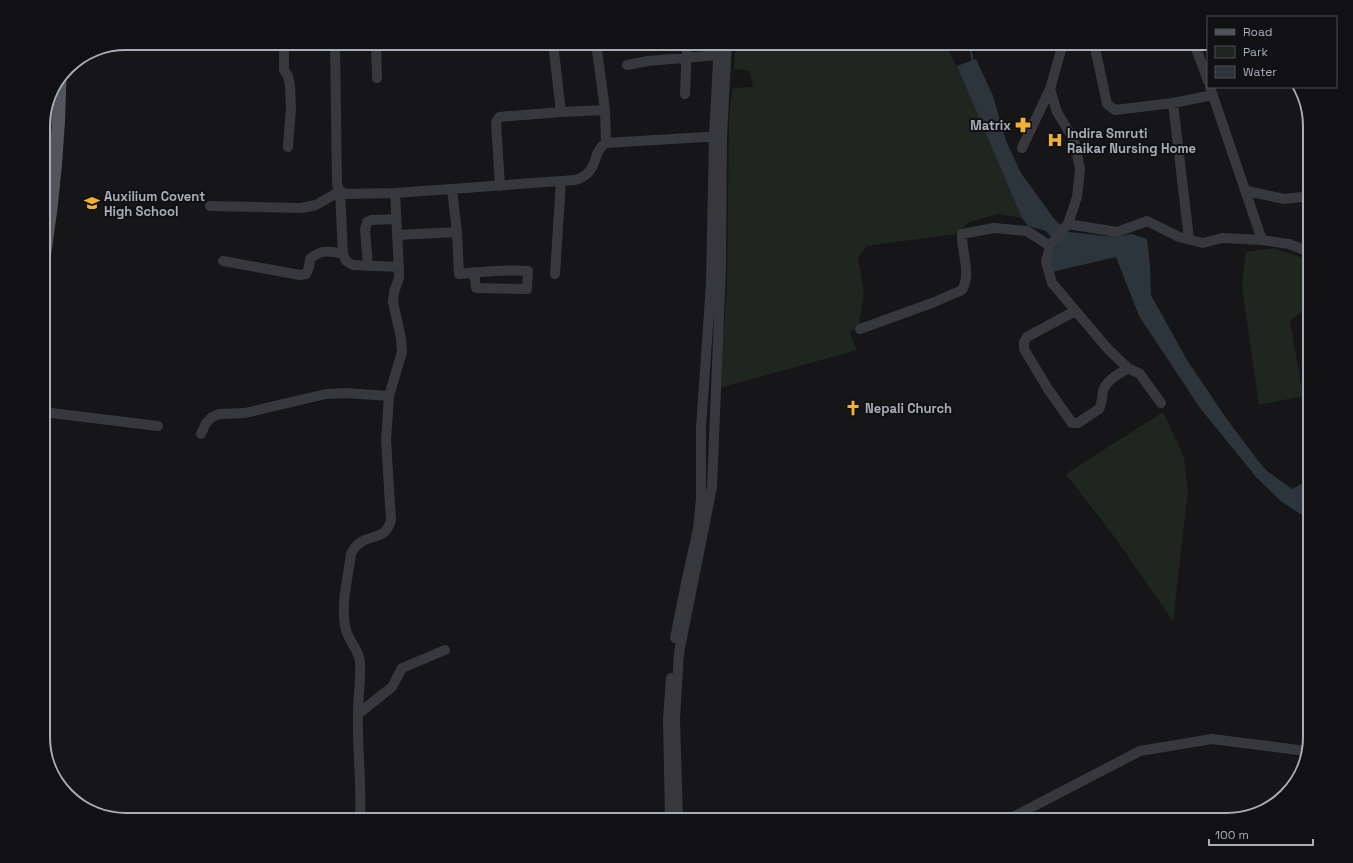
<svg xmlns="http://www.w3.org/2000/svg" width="1353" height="863" viewBox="0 0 1353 863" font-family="'Space Grotesk',sans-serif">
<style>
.green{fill:#1e261f}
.water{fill:#2c353c}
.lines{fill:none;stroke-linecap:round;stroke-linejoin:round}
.stream{stroke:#2c353c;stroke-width:2}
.minor{stroke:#37383d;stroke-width:10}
.major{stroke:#53555c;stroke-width:13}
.labels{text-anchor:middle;stroke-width:4;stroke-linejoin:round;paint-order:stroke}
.poi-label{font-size:13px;font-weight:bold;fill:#a8adb8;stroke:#111113;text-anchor:start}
.rim{fill:none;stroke:#a8adb8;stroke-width:2}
</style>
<rect width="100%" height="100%" fill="#161618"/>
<path class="green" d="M 735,43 L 945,43 L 961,75 L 1022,218 L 998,214 L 970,222 L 955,234 L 867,246 L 858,257 L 864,293 L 859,324 L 850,333 L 857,350 L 720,388 L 727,281 L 729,114 L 733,88 L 753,87 L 750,71 L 734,69 Z
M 1273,248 L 1310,260 L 1301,312 L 1290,321 L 1303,396 L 1259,405 L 1242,286 L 1246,252 Z
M 1163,412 L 1184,457 L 1188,490 L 1173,621 L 1116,539 L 1066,474 Z"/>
<path class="water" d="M 976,59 L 993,96 L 1006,141 L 1021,173 L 1055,220 L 1069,232 L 1115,237 L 1132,234 L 1147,239 L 1150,266 L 1151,295 L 1187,360 L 1226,418 L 1259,462 L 1267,471 L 1292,489 L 1310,480 L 1310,520 L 1282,502 L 1256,477 L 1200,408 L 1139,316 L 1116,257 L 1052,272 L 1050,255 L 1058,245 L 1046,231 L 1028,226 L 1022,218 L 957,66 Z"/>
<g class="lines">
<path class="stream" d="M 967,43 L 970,47 L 973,62"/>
<path class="minor" d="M 284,43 L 284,70 L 288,76 L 290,86 L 291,108 L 288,147
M 335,43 L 337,185 L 340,191 L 346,194 L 395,193 L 399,271 L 399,278 L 394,292 L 393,302 L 401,338 L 402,352 L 389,396 L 386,440 L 391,520 C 385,545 362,530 351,554 C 348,577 341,603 345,626 C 347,640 359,649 360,662 C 361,680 358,696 358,714 C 357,749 362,785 360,820
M 376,43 L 377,78
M 553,43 L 561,112
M 596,43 L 605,110 L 606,143
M 1063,43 L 1050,89 L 1057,112 L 1074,140 L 1080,169 L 1077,197 L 1068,224 L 1050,246 L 1046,262 L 1052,283 L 1108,349 L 1128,368 L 1140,374 L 1161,403
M 1094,43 L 1107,104 L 1115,110 L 1173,103 L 1213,95
M 1194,43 L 1208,81
M 627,65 L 648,61 L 718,55
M 1210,87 L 1262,240
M 685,94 L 687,43
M 1173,103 L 1189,239
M 44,119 L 60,119
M 1022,148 L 1050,89
M 500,186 L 496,122 L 499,117 L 561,112 L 605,110
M 452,189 L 457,232 L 459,274 C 482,272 505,269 528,271 L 527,289 L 476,288 L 474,272
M 1247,191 L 1284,199 L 1310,196
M 395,193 L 575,180 C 601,172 590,153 606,143 L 721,136
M 210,206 L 301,208 L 316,205 L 340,191 L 343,254 L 346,261 L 353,265 L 399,267
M 1068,224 L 1117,232 L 1147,221 L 1179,237 L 1203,243 L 1222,238 L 1262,240 L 1289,244 L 1310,252
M 397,235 L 457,232
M 223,261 L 300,275 L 306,274 L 309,267 L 310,259 C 321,249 330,251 343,254
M 368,266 L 365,230 L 367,222 L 372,220 L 396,219
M 555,274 L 561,181
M 1075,311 L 1027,337 L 1024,342 L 1024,349 L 1048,389 L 1072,423 L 1078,423 L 1099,409 C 1102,404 1102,397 1103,391 C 1106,380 1119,374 1128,368
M 860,329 L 932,303 L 962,290 C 972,273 961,252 962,234 L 994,228 L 1027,231 L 1050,246
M 43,412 L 158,426
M 201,434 L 206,423 L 212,417 L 220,414 L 245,413 L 326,394 L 346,393 L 389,396
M 675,638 L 687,578 L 698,529 L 701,498 L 701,428 L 711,283 L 714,136 L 719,43
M 358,714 L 392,687 L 402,668 L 445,650
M 670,820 L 668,719 L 671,678
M 678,820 L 675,719 L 679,653 L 712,487 L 721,267 L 722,136 L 727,43
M 1007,820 L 1140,751 L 1212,739 L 1306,751"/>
<path class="major" d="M 43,265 C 53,203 59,141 60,78"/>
</g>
<defs>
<symbol id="pharmacy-bare" viewBox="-9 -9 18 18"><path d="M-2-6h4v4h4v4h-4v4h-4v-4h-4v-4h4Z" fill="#f2b134" stroke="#111113" stroke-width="2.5" paint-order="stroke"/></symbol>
<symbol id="hospital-bare" viewBox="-9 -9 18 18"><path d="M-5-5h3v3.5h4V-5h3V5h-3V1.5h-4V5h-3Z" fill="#f2b134" stroke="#111113" stroke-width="2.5" paint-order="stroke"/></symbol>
<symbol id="school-bare" viewBox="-9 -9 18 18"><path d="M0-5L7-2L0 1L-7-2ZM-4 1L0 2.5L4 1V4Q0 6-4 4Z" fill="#f2b134" stroke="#111113" stroke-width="2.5" paint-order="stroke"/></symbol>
<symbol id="church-bare" viewBox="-9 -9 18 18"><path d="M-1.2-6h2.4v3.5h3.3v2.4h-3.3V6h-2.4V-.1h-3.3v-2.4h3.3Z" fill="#f2b134" stroke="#111113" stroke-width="2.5" paint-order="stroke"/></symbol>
</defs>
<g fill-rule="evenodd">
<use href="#pharmacy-bare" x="1012" y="114" width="22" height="22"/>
<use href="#hospital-bare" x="1044" y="129" width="22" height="22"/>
<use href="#school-bare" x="81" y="192" width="22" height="22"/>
<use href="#church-bare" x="842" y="397" width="22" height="22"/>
</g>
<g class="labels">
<g class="poi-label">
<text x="1011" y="130" text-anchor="end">Matrix</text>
<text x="1067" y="138">Indira Smruti<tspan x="1067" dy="15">Raikar Nursing Home</tspan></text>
<text x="104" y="201">Auxilium Covent<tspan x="104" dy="15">High School</tspan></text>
<text x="865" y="413">Nepali Church</text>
</g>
</g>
<path d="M0 0H1353V863H0ZM126 50H1227A76 76 0 0 1 1303 126V737A76 76 0 0 1 1227 813H126A76 76 0 0 1 50 737V126A76 76 0 0 1 126 50Z" fill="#111113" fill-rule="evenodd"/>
<path class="rim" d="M126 50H1227A76 76 0 0 1 1303 126V737A76 76 0 0 1 1227 813H126A76 76 0 0 1 50 737V126A76 76 0 0 1 126 50Z"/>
<rect x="1207" y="16" width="130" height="72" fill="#111113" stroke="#4d4f55"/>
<rect x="1215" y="29" width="20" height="6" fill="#53555c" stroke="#4d4f55"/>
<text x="1243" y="36" font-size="12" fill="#a8adb8">Road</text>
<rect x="1215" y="46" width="20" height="12" fill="#1e261f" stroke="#4d4f55"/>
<text x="1243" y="56" font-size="12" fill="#a8adb8">Park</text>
<rect x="1215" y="66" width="20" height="12" fill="#2c353c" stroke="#4d4f55"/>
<text x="1243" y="76" font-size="12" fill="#a8adb8">Water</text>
<path d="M1209 839v6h104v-6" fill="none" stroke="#a8adb8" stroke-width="2"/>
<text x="1215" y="839" font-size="12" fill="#a8adb8" stroke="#111113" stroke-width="3" paint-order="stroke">100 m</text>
</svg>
